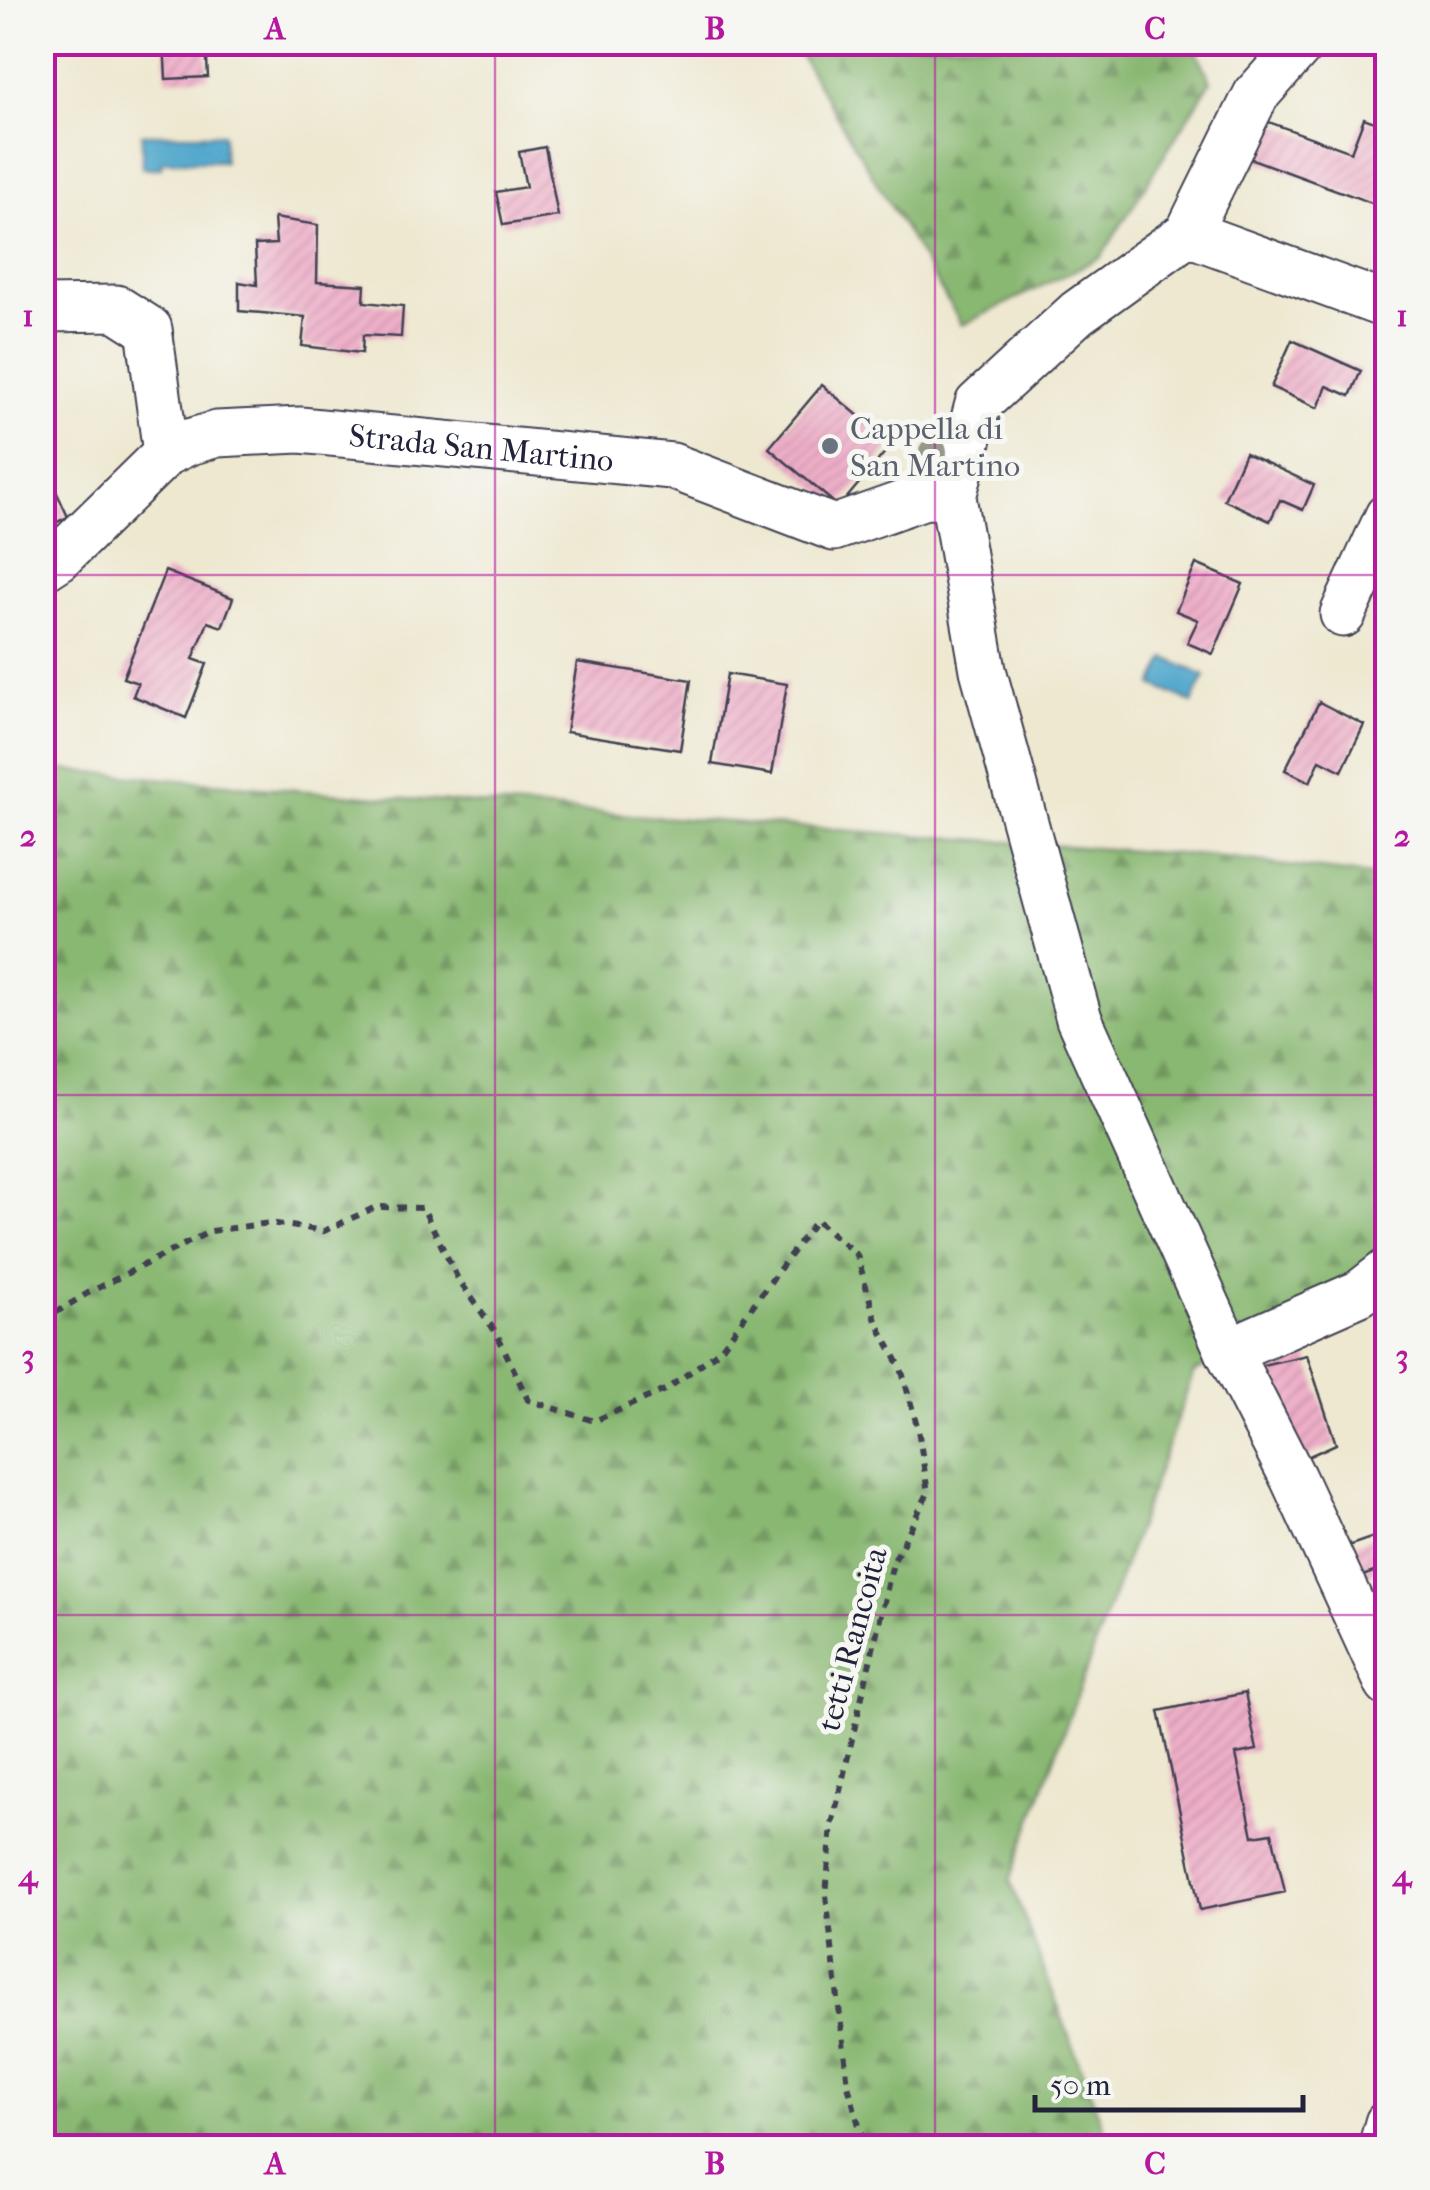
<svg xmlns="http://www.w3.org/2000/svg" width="1430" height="2190" viewBox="0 0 1430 2190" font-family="'IM FELL French Canon',serif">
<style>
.forest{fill:url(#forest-firs);stroke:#566d56;stroke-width:2.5}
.water{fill:#4ea6cb;stroke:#386483;stroke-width:2.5}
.building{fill:url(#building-hatch)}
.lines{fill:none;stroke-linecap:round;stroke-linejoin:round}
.minor-casing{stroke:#414051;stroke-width:49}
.path{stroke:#414051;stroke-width:6;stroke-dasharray:8 8;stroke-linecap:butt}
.minor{stroke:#fff;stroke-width:45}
.tree{fill:#94998a}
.grid{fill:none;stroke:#b5179e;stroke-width:2.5;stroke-opacity:0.55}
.worship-dot{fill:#6b7280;stroke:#f6f6f2;stroke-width:4}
.labels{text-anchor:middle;stroke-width:10;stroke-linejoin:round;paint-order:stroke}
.worship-label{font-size:32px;fill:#5b616d;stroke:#f6f6f2;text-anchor:start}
.street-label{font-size:32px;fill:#22223b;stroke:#f6f6f2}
.neatline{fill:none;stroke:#b5179e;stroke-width:4}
.grid-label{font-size:32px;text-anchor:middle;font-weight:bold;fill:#b5179e}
</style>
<defs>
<pattern id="forest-firs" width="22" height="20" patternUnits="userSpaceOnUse" patternTransform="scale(2.5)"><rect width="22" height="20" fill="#89b872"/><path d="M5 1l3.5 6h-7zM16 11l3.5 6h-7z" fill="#70955f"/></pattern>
<pattern id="building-hatch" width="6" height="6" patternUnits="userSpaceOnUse" patternTransform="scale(2.5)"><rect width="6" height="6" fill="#eeaec8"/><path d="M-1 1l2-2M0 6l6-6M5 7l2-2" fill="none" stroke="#cc95ad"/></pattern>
</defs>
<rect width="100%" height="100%" fill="#f6f6f2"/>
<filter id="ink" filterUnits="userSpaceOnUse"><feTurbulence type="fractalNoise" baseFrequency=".01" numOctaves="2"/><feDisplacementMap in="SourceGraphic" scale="20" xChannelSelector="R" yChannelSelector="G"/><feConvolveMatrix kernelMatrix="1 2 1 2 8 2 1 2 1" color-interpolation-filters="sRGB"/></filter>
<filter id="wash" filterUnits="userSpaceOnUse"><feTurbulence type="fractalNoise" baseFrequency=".0048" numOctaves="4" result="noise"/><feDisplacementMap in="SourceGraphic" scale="40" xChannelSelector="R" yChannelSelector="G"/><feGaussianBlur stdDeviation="2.25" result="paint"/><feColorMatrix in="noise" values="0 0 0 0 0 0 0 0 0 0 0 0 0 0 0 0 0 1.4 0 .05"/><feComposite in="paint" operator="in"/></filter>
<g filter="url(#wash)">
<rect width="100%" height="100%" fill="#eee8d0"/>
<path class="forest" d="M 793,43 L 1193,43 L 1211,81 L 1101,257 L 962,325 Z
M 42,768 L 364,796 L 1206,856 L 1387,878 L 1387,1286 L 1194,1372 L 1010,1880 L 1111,2147 L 43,2147 Z"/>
<path class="water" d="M 142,134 L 223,134 L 224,161 L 162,161 L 161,168 L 142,168 Z
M 1166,658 L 1205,676 L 1192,703 L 1153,685 Z"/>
<g id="blocks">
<path class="building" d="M 164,42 L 206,42 L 208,77 L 166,79 Z
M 1255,117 L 1351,152 L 1364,118 L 1388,127 L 1388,209 L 1241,155 Z
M 545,147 L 558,216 L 503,225 L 496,192 L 526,187 L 519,152 Z
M 274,218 L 318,225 L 317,282 L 365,285 L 364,302 L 403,306 L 401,337 L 363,335 L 362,353 L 302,346 L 305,317 L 239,311 L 239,282 L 257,285 L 255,245 L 276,244 Z
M 1292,340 L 1361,371 L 1350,396 L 1327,386 L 1318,408 L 1271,387 Z
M 822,385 L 892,444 L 839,507 L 769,448 Z
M 1245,453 L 1314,485 L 1303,510 L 1280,500 L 1270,521 L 1224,500 Z
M 51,480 L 68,517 L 42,529 L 42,484 Z
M 1196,564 L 1243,584 L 1213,654 L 1187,643 L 1198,620 L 1176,611 Z
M 165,571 L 233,598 L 222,627 L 208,622 L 193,659 L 207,664 L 186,718 L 133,696 L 138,683 L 123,678 Z
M 577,662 L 691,680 L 680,750 L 566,732 Z
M 727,674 L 787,684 L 772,774 L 712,764 Z
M 1319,702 L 1364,725 L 1342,771 L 1320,760 L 1310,782 L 1285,770 Z
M 1307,1355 L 1336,1444 L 1296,1462 L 1249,1368 Z
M 1388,1532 L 1388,1567 L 1354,1579 L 1342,1548 Z
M 1245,1693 L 1257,1750 L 1236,1754 L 1253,1836 L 1272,1833 L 1285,1892 L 1200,1910 L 1159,1711 Z"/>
</g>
</g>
<g filter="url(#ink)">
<use href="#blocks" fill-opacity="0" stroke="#414051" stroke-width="2.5"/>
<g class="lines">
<defs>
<g id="minor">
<path d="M 1303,42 L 1256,95 L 1188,233 L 1077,313 L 978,404 L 953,497 L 983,670 L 1079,1019 L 1228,1351 L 1293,1478 L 1388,1684"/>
<path d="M 1188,233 L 1388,306"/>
<path d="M 42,309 L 116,308 L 149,329 L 166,453"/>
<path id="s1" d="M 42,569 L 59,558 L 166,453 L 189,442 L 217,434 L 300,430 L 672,466 L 834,528 L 925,496 L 953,497"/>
<path d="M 1343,614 L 1388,516"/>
<path d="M 1228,1351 L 1360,1293 L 1388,1271"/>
<path d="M 1381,2148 L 1388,2123"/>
</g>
</defs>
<use href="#minor" class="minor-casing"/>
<path class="path" d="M 42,1321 L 88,1293 L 211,1231 L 270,1223 L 324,1231 L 376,1207 L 423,1208 L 457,1277 L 497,1334 L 528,1400 L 594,1421 L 667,1389 L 720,1350 L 816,1220 L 857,1255 L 876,1321 L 901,1368 L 918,1429 L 928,1493 L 893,1563 L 832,1825 L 826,1895 L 848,2085 L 865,2148"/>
<use href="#minor" class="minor"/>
</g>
<circle class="tree" cx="933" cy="452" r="14"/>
</g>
<path class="grid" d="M 495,42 L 495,2148M 935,42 L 935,2148M 42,575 L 1388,575M 42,1095 L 1388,1095M 42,1615 L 1388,1615"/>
<circle class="worship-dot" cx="830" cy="446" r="10"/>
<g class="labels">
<g class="worship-label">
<text x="850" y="439">Cappella di<tspan x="850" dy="37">San Martino</tspan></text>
</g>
<g class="street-label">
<text dy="11" stroke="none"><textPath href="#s1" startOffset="490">Strada San Martino</textPath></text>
<text transform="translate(852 1639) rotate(-75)" y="11">tetti Rancoita</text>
</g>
</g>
<rect width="1430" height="2190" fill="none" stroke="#f6f6f2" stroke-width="110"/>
<path d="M1035 2095v15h268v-15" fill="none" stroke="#22223b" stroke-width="5"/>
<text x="1050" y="2095" font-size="30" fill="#22223b" stroke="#f6f6f2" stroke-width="8" paint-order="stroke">50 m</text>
<rect x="55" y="55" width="1320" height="2080" class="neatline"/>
<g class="grid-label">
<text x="275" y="39">A</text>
<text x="715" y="39">B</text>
<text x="1155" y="39">C</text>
<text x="28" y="326">1</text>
<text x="1402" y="326">1</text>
<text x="28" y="846">2</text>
<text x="1402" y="846">2</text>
<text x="28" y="1366">3</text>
<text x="1402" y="1366">3</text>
<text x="28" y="1886">4</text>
<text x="1402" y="1886">4</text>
<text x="275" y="2174">A</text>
<text x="715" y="2174">B</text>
<text x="1155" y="2174">C</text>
</g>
</svg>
